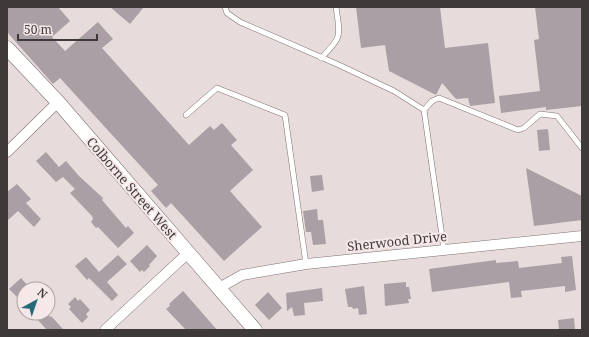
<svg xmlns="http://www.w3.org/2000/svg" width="589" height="337" viewBox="0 0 589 337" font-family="'Noto Serif',serif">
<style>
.building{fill:#aa9fa5}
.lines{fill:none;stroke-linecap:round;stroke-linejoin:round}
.service-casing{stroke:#7e7272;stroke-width:6}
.minor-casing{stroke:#7e7272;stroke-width:11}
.secondary-casing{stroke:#7e7272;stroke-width:15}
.service{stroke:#fff;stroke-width:5}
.minor{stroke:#fff;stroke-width:10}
.secondary{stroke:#fff;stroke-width:14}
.labels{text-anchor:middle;stroke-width:4;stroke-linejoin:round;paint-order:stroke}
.street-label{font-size:13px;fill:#3f3a3a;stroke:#f6e8e8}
</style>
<rect width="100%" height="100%" fill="#e8dbdb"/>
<path class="building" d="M 7,7 L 58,7 L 70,21 L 52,37 L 65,51 L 98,22 L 113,39 L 102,48 L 189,145 L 210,126 L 214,130 L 222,123 L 237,140 L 231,145 L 253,170 L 230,191 L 262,227 L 224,261 L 171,203 L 166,208 L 151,191 L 158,185 L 60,78 L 53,84 L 7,32 Z
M 110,7 L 144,7 L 130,24 Z
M 356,7 L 440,7 L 445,48 L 488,43 L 495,103 L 470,106 L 468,98 L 456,99 L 442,83 L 436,95 L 389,71 L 385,45 L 361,48 Z
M 535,7 L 582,7 L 582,106 L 546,110 L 546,107 L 501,113 L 499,96 L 540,91 L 534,40 L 539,39 Z
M 548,129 L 550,150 L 539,151 L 537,130 Z
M 46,152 L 59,167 L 66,161 L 79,176 L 103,198 L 102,200 L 126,228 L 128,226 L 134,233 L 118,248 L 98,227 L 96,228 L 91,222 L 93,219 L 92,216 L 70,193 L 75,189 L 63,177 L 56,182 L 36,161 Z
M 526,168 L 582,196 L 582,220 L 534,226 Z
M 322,175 L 324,190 L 312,192 L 310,176 Z
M 17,184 L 31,199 L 26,203 L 41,219 L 34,227 L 18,211 L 7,221 L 7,192 Z
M 317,209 L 318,220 L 323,220 L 326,244 L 313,245 L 311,232 L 306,232 L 303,211 Z
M 147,245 L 157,256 L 149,265 L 150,266 L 144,272 L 142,270 L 140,272 L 130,261 Z
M 118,255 L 127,264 L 107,282 L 118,295 L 112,301 L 89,278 L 87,280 L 75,266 L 86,257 L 99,272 Z
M 572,256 L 576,290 L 565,292 L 565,286 L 521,291 L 522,297 L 511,298 L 509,282 L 432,292 L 429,269 L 496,260 L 496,263 L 518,261 L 519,268 L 562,263 L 561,257 Z
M 21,278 L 30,288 L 24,289 L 24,293 L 18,298 L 9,289 Z
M 406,282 L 406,287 L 409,287 L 411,299 L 408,299 L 409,303 L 385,306 L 384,284 Z
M 364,286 L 367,314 L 359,315 L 358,308 L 353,309 L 352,307 L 348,307 L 345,289 Z
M 322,288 L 323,301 L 304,303 L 305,315 L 294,316 L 292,307 L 287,311 L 286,293 Z
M 183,291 L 198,308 L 217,330 L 186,330 L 166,309 L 170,306 L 169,304 Z
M 268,292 L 282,308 L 269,320 L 255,305 Z
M 75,297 L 78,301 L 80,299 L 90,310 L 86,314 L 88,317 L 82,323 L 69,309 L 71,307 L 68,304 Z
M 44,313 L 46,313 L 50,317 L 51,316 L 64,330 L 47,330 L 37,319 Z
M 574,318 L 575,330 L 559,330 L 558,320 Z"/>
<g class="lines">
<defs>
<path id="service" d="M 225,7 L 227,13 L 240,22 L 339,65 L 394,91 L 424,110 L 444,250
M 321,58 C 343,36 340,36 336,7
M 424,110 L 432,101 L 439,98 L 518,130 L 524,128 L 540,114 L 557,116 L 582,148
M 186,115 L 217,88 L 285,115 L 306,264"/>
<path id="minor" d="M 7,152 L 58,102
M 219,288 L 242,275 L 306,264 L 582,236
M 105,330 L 188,253"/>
<path id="secondary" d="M 7,48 L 58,102 L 255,330"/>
</defs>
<use href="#service" class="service-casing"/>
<use href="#minor" class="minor-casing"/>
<use href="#secondary" class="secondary-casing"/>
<use href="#service" class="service"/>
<use href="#minor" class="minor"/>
<use href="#secondary" class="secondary"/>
</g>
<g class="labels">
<g class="street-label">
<text transform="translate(132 188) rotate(49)" y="5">Colborne Street West</text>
<text transform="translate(397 241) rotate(-6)" y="5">Sherwood Drive</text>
</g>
</g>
<rect width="589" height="337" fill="none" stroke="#3f3a3a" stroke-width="16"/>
<g transform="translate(36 301) rotate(40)"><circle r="19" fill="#f6e8e8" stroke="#ada2a2"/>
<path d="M0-3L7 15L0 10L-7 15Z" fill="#246a79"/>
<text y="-6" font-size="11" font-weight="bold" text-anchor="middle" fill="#3f3a3a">N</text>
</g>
<path d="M18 34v6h79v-6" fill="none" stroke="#3f3a3a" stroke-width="2"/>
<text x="24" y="34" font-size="12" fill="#3f3a3a" stroke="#f6e8e8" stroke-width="3" paint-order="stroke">50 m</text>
</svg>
